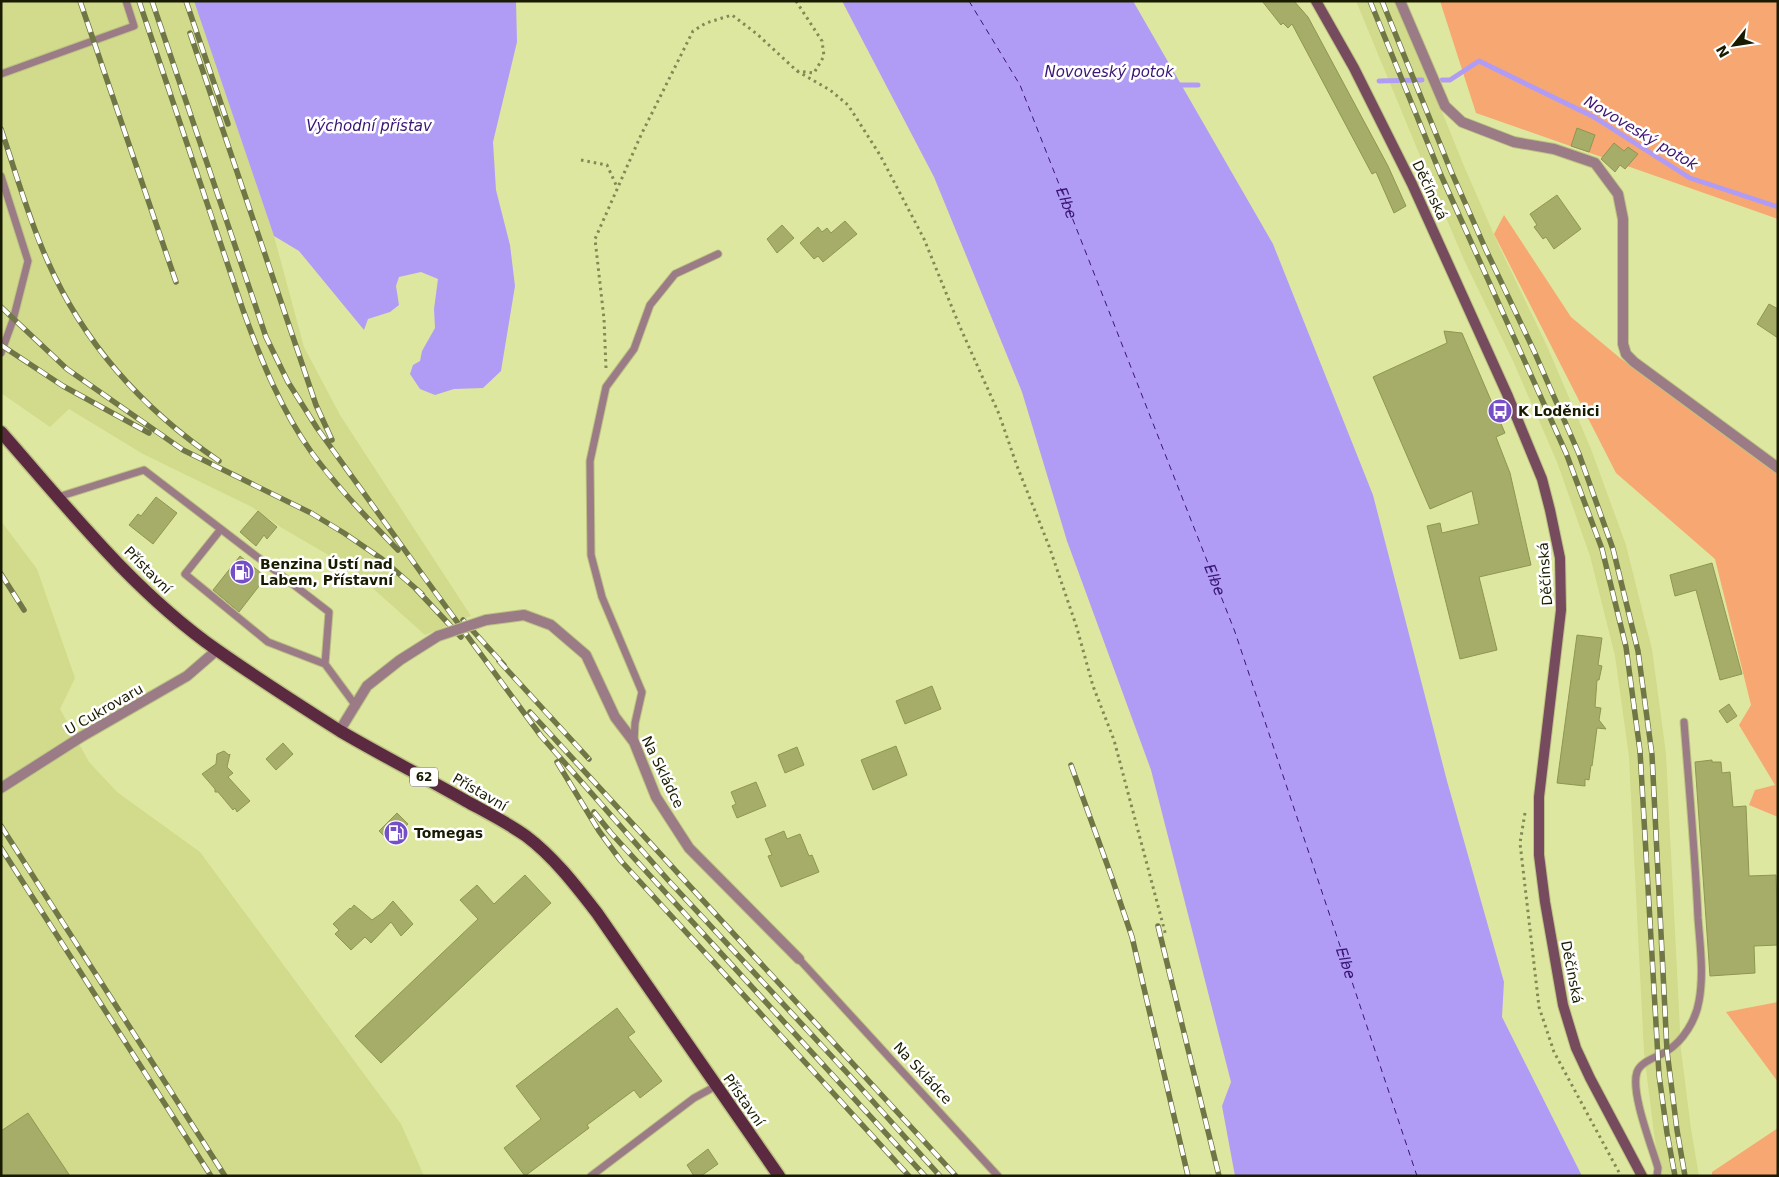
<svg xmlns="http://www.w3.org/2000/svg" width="1779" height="1177" viewBox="0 0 1779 1177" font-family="'DejaVu Sans',sans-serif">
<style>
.built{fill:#d1db8b}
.green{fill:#f7a772}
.water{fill:#b19cf5}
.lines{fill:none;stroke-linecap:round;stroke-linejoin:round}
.stream{stroke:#b19cf5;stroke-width:5}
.ferry{stroke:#3b1476;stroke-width:1;stroke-dasharray:6 5;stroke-linecap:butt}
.building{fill:#a5ad68;stroke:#8f9651}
.service-casing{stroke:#bbc283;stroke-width:9}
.minor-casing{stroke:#bbc283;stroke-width:12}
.secondary-casing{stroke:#bbc283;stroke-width:12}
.primary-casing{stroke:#bbc283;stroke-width:15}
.path{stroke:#828856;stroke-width:3;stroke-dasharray:2.5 4;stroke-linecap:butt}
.service{stroke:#9a7b86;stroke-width:7}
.minor{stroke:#9a7b86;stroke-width:10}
.secondary{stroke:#764b5d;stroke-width:10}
.primary{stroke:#5c2a40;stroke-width:12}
.rail-casing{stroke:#717647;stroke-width:5.5}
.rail{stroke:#fff;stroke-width:4;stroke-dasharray:11;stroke-linecap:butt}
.minor-bridge-casing{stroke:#bbc283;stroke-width:12;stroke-linecap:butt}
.minor-bridge{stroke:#9a7b86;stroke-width:10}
.labels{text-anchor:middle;stroke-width:5;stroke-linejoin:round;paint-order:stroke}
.shield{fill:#fff;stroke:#5e5f4d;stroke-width:1}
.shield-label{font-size:12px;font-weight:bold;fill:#191b01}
.street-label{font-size:14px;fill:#191b01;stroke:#fff}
.poi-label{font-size:14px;font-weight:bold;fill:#191b01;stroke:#fff;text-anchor:start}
.water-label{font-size:15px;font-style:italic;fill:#3b1476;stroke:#fff}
</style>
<rect width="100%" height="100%" fill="#dee79f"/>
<path class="built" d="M 1,1 L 194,1 L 274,236 L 304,347 L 340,415 L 471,616 L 425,635 L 349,567 L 282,528 L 252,507 L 143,454 L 69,409 L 50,427 L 1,393 Z
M 1356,1 L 1397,1 L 1464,166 L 1498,244 L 1547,346 L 1591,449 L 1626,545 L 1652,649 L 1666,754 L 1681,1050 L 1691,1129 L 1699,1176 L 1661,1176 L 1654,1134 L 1644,1053 L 1629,757 L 1615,656 L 1590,556 L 1557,462 L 1513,361 L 1464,260 L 1430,180 Z
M 1,521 L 37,569 L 75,678 L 60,709 L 89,762 L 117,792 L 200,852 L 401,1124 L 424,1176 L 1,1176 Z"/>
<path class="green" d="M 1440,1 L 1778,1 L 1778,219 L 1476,113 Z
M 1504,215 L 1571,317 L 1620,358 L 1741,444 L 1778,473 L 1778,817 L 1749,805 L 1755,790 L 1775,785 L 1739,725 L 1751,705 L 1715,559 L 1616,473 L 1494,234 Z
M 1778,1002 L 1778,1082 L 1726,1012 Z
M 1778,1128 L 1778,1176 L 1712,1176 L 1712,1172 Z"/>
<path class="water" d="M 194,1 L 516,1 L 517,42 L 493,142 L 496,190 L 510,245 L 515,286 L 501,371 L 483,388 L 454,389 L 435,395 L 420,389 L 410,374 L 413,365 L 420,361 L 422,351 L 435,328 L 434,309 L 438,279 L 421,272 L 399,277 L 396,286 L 399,305 L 390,312 L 368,319 L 364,330 L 299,251 L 274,236 Z
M 842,1 L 1133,1 L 1273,244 L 1373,495 L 1447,781 L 1504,982 L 1502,1017 L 1582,1176 L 1235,1176 L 1222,1106 L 1231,1082 L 1151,770 L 1067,541 L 1022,392 L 934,177 Z"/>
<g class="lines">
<path class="stream" d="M 1442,80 L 1450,80 L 1479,61 L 1594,117 L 1690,178 L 1778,207
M 1379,81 L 1422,80
M 1176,85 L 1198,85"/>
<path class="ferry" id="s1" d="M 969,1 L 1020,85 L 1235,632 L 1417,1176"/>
</g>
<path class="building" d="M 1262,1 L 1294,1 L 1308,17 L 1388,166 L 1406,206 L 1394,213 L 1376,172 L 1372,174 L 1292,24 L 1288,28 L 1283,23 L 1281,25 Z
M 1577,128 L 1595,135 L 1589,152 L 1571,146 Z
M 1614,143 L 1624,151 L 1628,147 L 1638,154 L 1625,169 L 1620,165 L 1615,172 L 1601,159 Z
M 1557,195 L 1581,229 L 1554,249 L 1546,237 L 1543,239 L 1534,227 L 1537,225 L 1530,214 Z
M 845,221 L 857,234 L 823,262 L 818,256 L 814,259 L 800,243 L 818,227 L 822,232 L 827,228 L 831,233 Z
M 782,225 L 794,238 L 777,253 L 767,239 Z
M 1769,304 L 1778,309 L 1778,338 L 1757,324 Z
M 1444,331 L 1462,333 L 1505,433 L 1496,437 L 1510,473 L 1531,565 L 1479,577 L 1497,650 L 1460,659 L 1427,526 L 1440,523 L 1442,533 L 1479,524 L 1472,491 L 1430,509 L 1373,377 L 1447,343 Z
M 156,497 L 177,513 L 153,544 L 129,525 L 138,514 L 141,516 Z
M 258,511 L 277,527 L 267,539 L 264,535 L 256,546 L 240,532 Z
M 240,556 L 266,577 L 239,612 L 213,590 Z
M 1712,563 L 1742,674 L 1720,680 L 1696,590 L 1675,596 L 1670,575 Z
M 1577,635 L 1602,638 L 1598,665 L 1602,666 L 1599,680 L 1597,680 L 1595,707 L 1601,708 L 1599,720 L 1606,729 L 1597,728 L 1592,766 L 1591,765 L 1589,780 L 1585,779 L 1585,786 L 1557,783 Z
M 932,686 L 941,709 L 905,724 L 896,701 Z
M 1729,704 L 1737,716 L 1727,723 L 1719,711 Z
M 283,743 L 293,754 L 276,770 L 266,759 Z
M 896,746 L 907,775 L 873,790 L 861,760 Z
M 797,747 L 804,765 L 785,773 L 778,755 Z
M 224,751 L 229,755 L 230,754 L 227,767 L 233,773 L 228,777 L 250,801 L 237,812 L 235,808 L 233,810 L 218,792 L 215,792 L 215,789 L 202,774 L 216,764 L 217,754 Z
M 1712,760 L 1712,762 L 1721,762 L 1722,773 L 1730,772 L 1733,807 L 1746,806 L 1749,876 L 1776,875 L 1778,945 L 1754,946 L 1755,973 L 1710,976 L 1695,762 Z
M 756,782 L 766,806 L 737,818 L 732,806 L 736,804 L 731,792 Z
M 397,813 L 408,824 L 390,842 L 379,831 Z
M 784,831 L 787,839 L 800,834 L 809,856 L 812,855 L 819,872 L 781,887 L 768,856 L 772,855 L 765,839 Z
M 525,875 L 551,903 L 381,1063 L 355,1036 L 478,919 L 460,900 L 477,885 L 494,904 Z
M 393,901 L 413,924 L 401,936 L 391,922 L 371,943 L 365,937 L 351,950 L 335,934 L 339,930 L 333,924 L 350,908 L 351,909 L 354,905 L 372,920 L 382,913 Z
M 617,1008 L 635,1032 L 628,1037 L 662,1081 L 640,1098 L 634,1090 L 587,1125 L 589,1128 L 525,1176 L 504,1148 L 541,1119 L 516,1086 Z
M 28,1113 L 70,1176 L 1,1176 L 1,1131 Z
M 708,1149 L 718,1164 L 701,1176 L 694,1176 L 687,1165 Z"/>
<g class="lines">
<defs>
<path id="service" d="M 1,74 L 134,26 L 126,1
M 1,176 L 28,261 L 13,320 L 1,353
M 58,497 L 144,470 L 329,612 L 325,664
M 221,529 L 185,574 L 268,642 L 325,664 L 356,706
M 634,742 L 635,723 L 642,692 L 602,597 L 591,555 L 590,461 L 606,387 L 634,349 L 650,305 L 675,274 L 718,254
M 799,959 L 998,1176
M 591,1176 L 694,1098 L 716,1086
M 1657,1176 L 1658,1168 C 1652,1147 1630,1092 1637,1072 C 1641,1061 1658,1057 1667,1051 C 1683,1041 1696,1020 1699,1001 C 1704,974 1700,945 1698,918 C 1695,852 1689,787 1684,722"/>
<path id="minor" d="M 1400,1 L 1445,106 L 1462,122 L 1514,142 L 1554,149 L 1595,163 L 1618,194 L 1623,219 L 1623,344 L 1626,354 L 1634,362 L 1778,468
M 486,620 L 524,615 L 551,625 L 586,655 L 615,717 L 634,742 L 656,797 L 689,848 L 799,959
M 340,730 L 367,686 L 400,660 L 438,636
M 1,788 L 81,737 L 187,676 L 217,650"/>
<path id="secondary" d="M 1316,1 L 1354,68 L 1412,184 L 1507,394 L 1542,479 L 1550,510 L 1560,558 L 1561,610 L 1539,797 L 1539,855 L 1545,902 L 1563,1005 L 1576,1048 L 1590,1078 L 1642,1176"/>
<path id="primary" d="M 1,432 C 68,508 133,591 217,650 C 257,678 299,705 340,731 C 381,755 424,777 466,801 C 486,812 508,823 526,836 C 554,857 576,886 597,913 L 779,1176"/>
</defs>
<use href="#service" class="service-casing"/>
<use href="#minor" class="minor-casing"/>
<use href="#secondary" class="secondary-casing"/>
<use href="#primary" class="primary-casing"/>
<path class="path" d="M 797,71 L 830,90 L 848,105 L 880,155 L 924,239 L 960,327 L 999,414 L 1017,466 L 1049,546 L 1076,625 L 1093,686 L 1114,740 L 1166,936
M 581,160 L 607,165 L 617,187
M 606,368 L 604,319 L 595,239 L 641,135 L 693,31 L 706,23 L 732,15 L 757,34 L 797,71 L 814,73 L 824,56 L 822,41 L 796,1
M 1525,813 L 1520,843 L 1539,1007 L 1554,1052 L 1621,1176"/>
<use href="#service" class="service"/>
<use href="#minor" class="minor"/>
<use href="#secondary" class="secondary"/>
<use href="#primary" class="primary"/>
<defs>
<path id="rail" d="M 80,1 L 176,282
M 139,1 L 243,310 C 261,360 281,410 312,453 C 338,488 368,519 398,550
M 152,1 L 266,337 L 288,382 L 317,428 L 427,581 L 541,736 L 668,880 L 850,1076 L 940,1176
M 186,1 L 228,124
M 1370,1 L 1440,173 L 1566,453 L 1602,549 L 1626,647 L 1640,751 L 1659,1075 L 1667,1133 L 1675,1176
M 1382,1 L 1451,171 L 1486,250 L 1534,351 L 1579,454 L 1613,549 L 1638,651 L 1652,755 L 1667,1051 L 1677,1130 L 1685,1176
M 190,33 L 316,405 L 332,440
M 1,129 C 16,173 29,220 48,262 C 85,346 144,410 219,461
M 1,307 L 67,369 L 183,450 L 311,513 L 344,533 L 382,559 L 422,594
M 1,345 L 63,386 L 149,433
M 1,574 L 24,610
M 416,589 L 461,637
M 463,620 L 504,665
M 499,661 L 589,759
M 530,712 L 956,1176
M 557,762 L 599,831 L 621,861 L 909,1176
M 1071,765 L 1112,878 L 1132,937 L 1188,1176
M 594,812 L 611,833 L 925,1176
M 1,826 L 225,1176
M 1,848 L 211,1176
M 1158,926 L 1219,1176"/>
</defs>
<use href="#rail" class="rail-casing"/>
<use href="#rail" class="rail"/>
<defs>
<path id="minor-bridge" d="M 438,636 L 486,620"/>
</defs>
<use href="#minor-bridge" class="minor-bridge-casing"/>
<use href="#minor-bridge" class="minor-bridge"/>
</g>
<defs>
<symbol id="bus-disc" viewBox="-11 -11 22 22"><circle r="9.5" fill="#764fc8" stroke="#fff"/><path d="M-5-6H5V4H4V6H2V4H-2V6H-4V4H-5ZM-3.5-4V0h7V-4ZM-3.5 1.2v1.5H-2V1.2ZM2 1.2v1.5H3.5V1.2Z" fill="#fff"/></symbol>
<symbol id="fuel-disc" viewBox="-11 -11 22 22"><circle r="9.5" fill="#764fc8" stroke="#fff"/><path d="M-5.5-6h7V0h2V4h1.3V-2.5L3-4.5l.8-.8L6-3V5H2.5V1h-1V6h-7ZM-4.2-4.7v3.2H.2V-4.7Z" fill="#fff"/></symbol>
</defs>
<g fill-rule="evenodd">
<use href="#bus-disc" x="1486" y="397" width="28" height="28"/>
<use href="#fuel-disc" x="228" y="558" width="28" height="28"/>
<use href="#fuel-disc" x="382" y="819" width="28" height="28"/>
</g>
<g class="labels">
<rect class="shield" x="410" y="767.5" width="28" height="19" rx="4"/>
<g class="shield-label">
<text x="424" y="781">62</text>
</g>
<g class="street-label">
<text transform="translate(1430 190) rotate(65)" y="5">Děčínská</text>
<text transform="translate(148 570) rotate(45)" y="5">Přístavní</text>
<text transform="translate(1545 574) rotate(-94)" y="5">Děčínská</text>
<text transform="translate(104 709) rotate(-30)" y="5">U Cukrovaru</text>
<text transform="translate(663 772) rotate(64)" y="5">Na Skládce</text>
<text transform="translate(480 792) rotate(30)" y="5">Přístavní</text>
<text transform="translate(1572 972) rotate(79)" y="5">Děčínská</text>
<text transform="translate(923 1073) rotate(47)" y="5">Na Skládce</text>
<text transform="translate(744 1100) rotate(55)" y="5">Přístavní</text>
</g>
<g class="poi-label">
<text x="1518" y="416">K Loděnici</text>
<text x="260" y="569">Benzina Ústí nad<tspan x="260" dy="16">Labem, Přístavní</tspan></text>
<text x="414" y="838">Tomegas</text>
</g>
<g class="water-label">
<text x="1109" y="77">Novoveský potok</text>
<text x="369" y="131">Východní přístav</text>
<text transform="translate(1641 133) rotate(31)" y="5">Novoveský potok</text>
<text dy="5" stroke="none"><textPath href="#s1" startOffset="225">Elbe</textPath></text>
<text dy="5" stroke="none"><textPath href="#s1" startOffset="630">Elbe</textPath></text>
<text dy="5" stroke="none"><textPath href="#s1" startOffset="1035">Elbe</textPath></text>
</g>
</g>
<rect width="1779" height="1177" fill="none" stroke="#191b01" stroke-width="5"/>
<g transform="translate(1734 45) rotate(240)" stroke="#ffffff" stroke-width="4" paint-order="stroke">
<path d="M0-4L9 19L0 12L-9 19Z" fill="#191b01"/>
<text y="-8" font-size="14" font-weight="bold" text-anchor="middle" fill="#191b01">N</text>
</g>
</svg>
